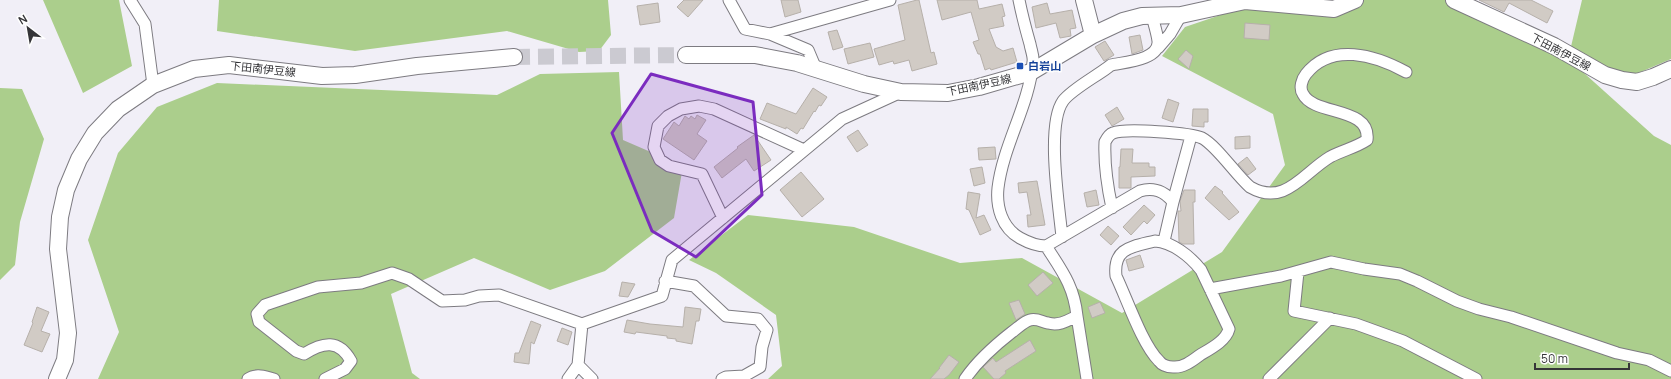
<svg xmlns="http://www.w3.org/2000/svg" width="1671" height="379" viewBox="0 0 1671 379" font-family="Manrope,'Noto Sans JP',sans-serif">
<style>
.green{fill:#abce8c}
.building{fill:#d1cbc5;stroke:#b6b0aa}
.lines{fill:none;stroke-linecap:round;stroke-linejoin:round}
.secondary-tunnel{stroke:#cbcad1;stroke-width:16;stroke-dasharray:16 8;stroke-linecap:butt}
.street-casing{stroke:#7d7b81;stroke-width:13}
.secondary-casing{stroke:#7d7b81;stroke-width:18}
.street{stroke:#fff;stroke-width:11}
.secondary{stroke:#fff;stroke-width:16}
.marked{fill:#7b2cbf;fill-opacity:0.2;stroke:#7b2cbf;stroke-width:3;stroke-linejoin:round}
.transit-dot{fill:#1a4fb4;stroke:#fefefe;stroke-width:1.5}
.labels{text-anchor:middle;stroke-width:3;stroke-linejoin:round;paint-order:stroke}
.street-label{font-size:11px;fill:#353538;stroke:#fefefe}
.transit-label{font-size:11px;font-weight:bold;fill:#164399;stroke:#fefefe;text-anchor:start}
</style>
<rect width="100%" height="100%" fill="#f1eff7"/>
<path class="green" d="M 43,0 L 119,0 L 132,66 L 83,93 Z
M 219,0 L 608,0 L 611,35 L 599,51 L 579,52 L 507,31 L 355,51 L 217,31 Z
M 1361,0 L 1448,0 L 1554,46 L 1654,136 L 1671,145 L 1671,379 L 768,379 L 782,366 L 776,315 L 716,273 L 689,260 L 748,215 L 854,227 L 960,263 L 1022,258 L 1122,313 L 1222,252 L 1285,165 L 1273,114 L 1162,56 L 1185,27 L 1259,2 L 1334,9 Z
M 1582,0 L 1671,0 L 1671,59 L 1622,80 L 1569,55 Z
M 619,72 L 623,140 L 683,166 L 674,218 L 605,271 L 550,290 L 474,258 L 391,294 L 412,373 L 420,379 L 98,379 L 119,332 L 88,240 L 118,153 L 157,107 L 217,83 L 497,95 L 540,74 Z
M 0,88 L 22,89 L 44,139 L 20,222 L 15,265 L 0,280 Z"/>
<path class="building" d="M 684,0 L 703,0 L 688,17 L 677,7 Z
M 781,0 L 798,0 L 801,12 L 785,17 Z
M 917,0 L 919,0 L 931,53 L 934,52 L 937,64 L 912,71 L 909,60 L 894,64 L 893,61 L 879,65 L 874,49 L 905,40 L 898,5 Z
M 937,0 L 977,0 L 979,9 L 1002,4 L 1005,16 L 1002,17 L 1004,26 L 989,29 L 996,47 L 1003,51 L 1013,48 L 1017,62 L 991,70 L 990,68 L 985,70 L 980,54 L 978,54 L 973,42 L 979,40 L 971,12 L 942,20 Z
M 1479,0 L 1531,0 L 1553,11 L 1547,23 L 1509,3 L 1504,12 Z
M 658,3 L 660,22 L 640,25 L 637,6 Z
M 1047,3 L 1050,14 L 1072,10 L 1076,28 L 1070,29 L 1071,36 L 1060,38 L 1056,23 L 1036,28 L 1032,7 Z
M 1245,23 L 1270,25 L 1269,40 L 1244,38 Z
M 837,30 L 843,47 L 833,50 L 828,32 Z
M 1140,35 L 1143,50 L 1132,54 L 1129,37 Z
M 1105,41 L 1114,55 L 1104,61 L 1095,47 Z
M 870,43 L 874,57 L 848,64 L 844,49 Z
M 1186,50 L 1193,56 L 1189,69 L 1178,59 Z
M 813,88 L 827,97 L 821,106 L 819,105 L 815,112 L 814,111 L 803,129 L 801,128 L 797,134 L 786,127 L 786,129 L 760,119 L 767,103 L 796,114 Z
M 1168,99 L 1179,103 L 1173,122 L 1162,118 Z
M 1117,107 L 1124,119 L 1112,126 L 1105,115 Z
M 1193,109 L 1208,109 L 1208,122 L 1204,122 L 1204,127 L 1192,126 Z
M 697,115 L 706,120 L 697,134 L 707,141 L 694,160 L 663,139 L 674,122 L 679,126 L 685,116 L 689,119 L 691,116 L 695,119 Z
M 858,130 L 868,145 L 857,152 L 847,137 Z
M 754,135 L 771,160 L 754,171 L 746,159 L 722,178 L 714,167 L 738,148 L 737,147 Z
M 1250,136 L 1250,148 L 1235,149 L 1235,137 Z
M 995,147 L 996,159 L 979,160 L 978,148 Z
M 1121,149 L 1133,149 L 1132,163 L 1149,163 L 1149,167 L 1155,167 L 1155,176 L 1131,177 L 1131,188 L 1119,188 L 1119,167 L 1120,167 Z
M 1247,157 L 1256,169 L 1248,175 L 1238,164 Z
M 982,167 L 985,183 L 974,186 L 970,169 Z
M 801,172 L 824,199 L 802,217 L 780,190 Z
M 1037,181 L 1045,225 L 1028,227 L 1027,215 L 1031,215 L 1027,192 L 1019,193 L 1018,183 Z
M 1215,186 L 1223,192 L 1222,193 L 1239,212 L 1229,220 L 1205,198 Z
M 1096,190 L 1099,205 L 1087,207 L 1084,193 Z
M 1184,190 L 1195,190 L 1195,202 L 1193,202 L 1194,244 L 1183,244 L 1179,242 L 1178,211 L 1181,211 L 1180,201 Z
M 968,192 L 980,194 L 976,218 L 984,215 L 991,230 L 980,235 L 969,210 L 966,209 Z
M 1144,205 L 1155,215 L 1147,224 L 1144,221 L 1131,235 L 1123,227 Z
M 1108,226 L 1119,236 L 1111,245 L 1100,235 Z
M 1140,255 L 1144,267 L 1129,271 L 1126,260 Z
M 1043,272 L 1053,283 L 1037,296 L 1028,285 Z
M 622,282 L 635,284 L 628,297 L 619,296 Z
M 1019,300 L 1025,314 L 1016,320 L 1009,303 Z
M 1100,302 L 1105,313 L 1092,318 L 1088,307 Z
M 37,307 L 49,312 L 41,331 L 50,334 L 42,352 L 24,345 L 33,323 L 32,322 Z
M 685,307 L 701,309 L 699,321 L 696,321 L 692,344 L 676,341 L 676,339 L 667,338 L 667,336 L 636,332 L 635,334 L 624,332 L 627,320 L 650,324 L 683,327 Z
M 531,321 L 541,325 L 534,344 L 531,342 L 529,364 L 514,362 L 515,353 L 519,353 Z
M 562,328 L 572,332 L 568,345 L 557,341 Z
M 1030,340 L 1036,351 L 1005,371 L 1006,373 L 999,379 L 994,379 L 983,367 L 993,358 L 996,362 Z
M 949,355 L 959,362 L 949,375 L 944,379 L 930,379 L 940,368 L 939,368 Z"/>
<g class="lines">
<path class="secondary-tunnel" d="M 514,57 L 686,55"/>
<defs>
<path id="street" d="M 130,0 L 145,24 L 153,85
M 729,0 L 745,29 L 770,34 L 890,0
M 1019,0 C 1022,15 1026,30 1030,44 C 1031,50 1034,57 1033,62 C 1029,106 1003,145 998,188 C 996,207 1002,228 1020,238 C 1029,243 1036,246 1046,246 L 1140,191 C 1154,187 1164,191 1173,202 L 1164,241
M 770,34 L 808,50 L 816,69
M 1158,48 L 1170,34 L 1181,15
M 1173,202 L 1191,136
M 1112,208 C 1107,185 1104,164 1105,142 C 1107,138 1110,134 1113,133 C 1125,128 1191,133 1202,138 C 1217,146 1236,175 1250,187 C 1285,207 1303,173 1330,157 C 1343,150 1355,148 1367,140 C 1371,106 1314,116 1303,94 C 1299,88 1302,79 1306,74 C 1331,42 1375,55 1406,72
M 723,218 L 702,174 L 669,166 L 660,160 L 654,147 L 658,126 L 668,116 L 681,109 L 699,106 L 714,109 L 804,150
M 1062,237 C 1059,206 1046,125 1063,101 C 1071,90 1095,77 1107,68 L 1111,65 C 1125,62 1160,60 1158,41 C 1157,33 1154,24 1152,16
M 1155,241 C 1172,242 1190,256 1201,270 L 1229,329 C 1226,341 1210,349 1200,355 C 1192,361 1183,368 1173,367 C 1167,367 1162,365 1159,361 C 1142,344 1127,299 1116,276 C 1113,248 1131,247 1155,241 Z
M 1298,272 L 1294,311 L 1356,324 L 1403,341 L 1476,379
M 665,281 L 694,286 L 726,316 L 758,319 L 767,330 L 762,347 L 760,367 L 744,376 L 726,377 L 722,379
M 1210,289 L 1281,276 L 1331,262 L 1364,269 L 1400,274 L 1417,281 L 1457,301 L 1479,309 L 1511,317 L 1617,353 L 1649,360 L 1671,371
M 1077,316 L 1087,379
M 578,365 L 592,379
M 248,379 C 256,373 265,377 274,379
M 325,379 L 345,369 L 351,361 C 339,339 323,342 304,354 L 296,351 L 259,322 L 257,314 L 265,305 L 318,287 L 361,283 L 392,273 L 409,279 L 442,301 L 465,300 L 479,296 L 499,295 L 582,324 L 662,296 L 672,260 L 842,119 L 901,92
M 568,379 L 578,365 L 582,324
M 965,379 C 978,360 994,346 1012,332 C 1018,328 1023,322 1030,320 C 1037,318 1042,322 1048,323 C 1059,326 1067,321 1077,316 C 1074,286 1062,271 1046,246
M 1269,379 L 1330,318"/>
<path id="secondary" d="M 1084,0 L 1093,35
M 1454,0 L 1554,46 L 1605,75 L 1622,80 L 1637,82 L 1653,77 L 1671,69
M 686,55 L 755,55 L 797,63 L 864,84 L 901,92 L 948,93 L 979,87 L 1031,72 L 1093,35 L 1123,21 L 1142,16 L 1181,15 L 1245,1 L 1334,9 L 1355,0
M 57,379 L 65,360 L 68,333 L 58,249 L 60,217 L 66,190 L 79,159 L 95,133 L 118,109 L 153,85 L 194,69 L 229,65 L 322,76 L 355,75 L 417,66 L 514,57"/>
</defs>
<use href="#street" class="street-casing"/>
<use href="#secondary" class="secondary-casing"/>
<use href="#street" class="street"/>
<use href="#secondary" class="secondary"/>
</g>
<path class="marked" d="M 651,74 L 753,102 L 762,195 L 696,257 L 652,231 L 612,133 Z"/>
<rect class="transit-dot" x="1016" y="62" width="8" height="8" rx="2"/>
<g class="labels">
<g class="street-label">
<text transform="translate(1561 52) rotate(28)" y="4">下田南伊豆線</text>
<text transform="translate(263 69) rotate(6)" y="4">下田南伊豆線</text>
<text transform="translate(979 85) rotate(-12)" y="4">下田南伊豆線</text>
</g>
<g class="transit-label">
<text x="1028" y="70">白岩山</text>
</g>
</g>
<g transform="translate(28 28) rotate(329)" stroke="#fefefe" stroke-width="3" paint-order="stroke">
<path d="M0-3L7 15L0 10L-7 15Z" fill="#353538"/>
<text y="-6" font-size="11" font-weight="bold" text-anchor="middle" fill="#353538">N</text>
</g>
<path d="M1535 363v6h94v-6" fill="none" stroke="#353538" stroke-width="2"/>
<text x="1541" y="363" font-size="12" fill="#353538" stroke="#fefefe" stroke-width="3" paint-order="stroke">50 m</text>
</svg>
